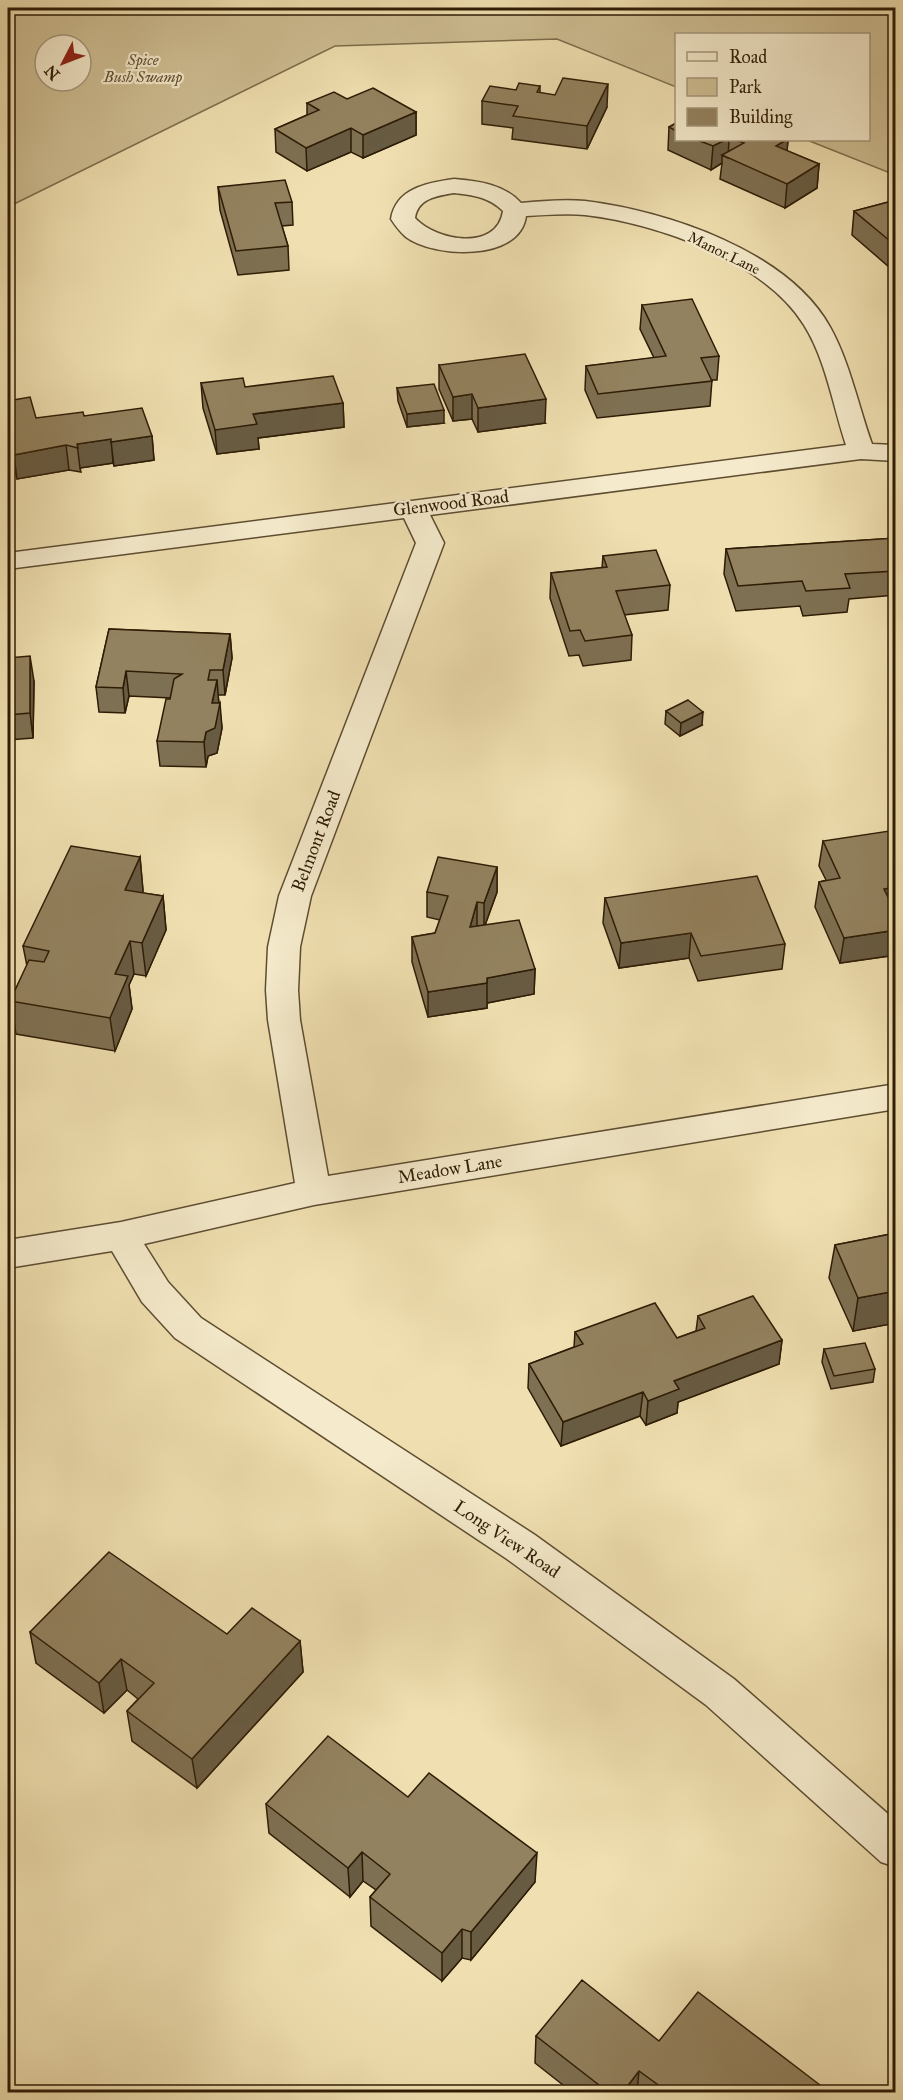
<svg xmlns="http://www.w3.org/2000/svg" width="903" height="2100" viewBox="0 0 903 2100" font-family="'IM FELL Great Primer',serif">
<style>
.green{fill:#cfbf94;stroke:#7e6e4d;stroke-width:1.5;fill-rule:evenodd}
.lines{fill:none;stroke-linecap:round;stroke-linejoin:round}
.street-casing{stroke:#5e4d31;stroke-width:3}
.street{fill:#f5ebcc;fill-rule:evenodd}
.wall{fill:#7e7052;stroke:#2e1c06;stroke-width:1.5}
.shaded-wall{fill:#675b42;stroke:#2e1c06;stroke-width:1.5}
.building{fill:#93825f;stroke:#2e1c06;stroke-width:1.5}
.labels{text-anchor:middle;stroke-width:4.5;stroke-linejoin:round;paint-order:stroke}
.far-park-label{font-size:15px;font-style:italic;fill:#5e4d31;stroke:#f5ebcc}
.far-street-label{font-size:15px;fill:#2e1c06;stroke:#f5ebcc}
.street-label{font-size:18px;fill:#2e1c06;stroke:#f5ebcc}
</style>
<rect width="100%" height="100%" fill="#f0e0b1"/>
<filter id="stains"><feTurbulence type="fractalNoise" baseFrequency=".00333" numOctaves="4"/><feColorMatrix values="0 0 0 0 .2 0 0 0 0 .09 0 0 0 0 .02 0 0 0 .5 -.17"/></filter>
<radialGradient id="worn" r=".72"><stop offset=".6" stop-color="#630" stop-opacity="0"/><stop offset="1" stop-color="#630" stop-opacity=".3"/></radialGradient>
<path class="green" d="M 8,8 L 895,8 L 895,175 L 807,140 L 868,140 L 868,34 L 676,34 L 676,87 L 557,39 L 335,46 L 8,207 ZM 45,45 L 81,45 L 81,81 L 45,81 Z"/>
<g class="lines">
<defs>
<path id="street" d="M 454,179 C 478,181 504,184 521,203 C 542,201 564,199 585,201 C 667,211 788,251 830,327 C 850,363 858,405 872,444 L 896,445 L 896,461 L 861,459 L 430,515 L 444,543 L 311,896 L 300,947 L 298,990 L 300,1020 L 328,1176 L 896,1084 L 896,1109 L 314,1205 L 144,1244 L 168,1282 L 201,1318 L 535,1535 L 734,1679 L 896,1821 L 896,1867 L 881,1862 L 706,1705 L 507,1559 L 175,1338 L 142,1302 L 112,1251 L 8,1268 L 8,1240 L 121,1222 L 295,1183 L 268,1020 L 266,990 L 268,947 L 279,896 L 416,543 L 404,518 L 8,569 L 8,553 L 846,445 C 833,406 826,360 804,325 C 765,261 656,223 585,215 C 566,213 545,215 526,216 C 520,262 434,258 406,237 C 400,232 395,225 391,219 C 396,188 427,183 454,179 ZM 454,193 C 473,195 489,197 503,211 C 497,252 436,241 415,218 C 418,198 437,196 454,193 Z"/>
</defs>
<use href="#street" class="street-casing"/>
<use href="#street" class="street"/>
</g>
<path class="wall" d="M 540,86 L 540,93 L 607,107 L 587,149 L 512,139 L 513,128 L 482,124 L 482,101 L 516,90 Z
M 347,99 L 416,112 L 416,135 L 363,158 L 351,152 L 307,171 L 276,152 L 275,129 L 307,115 L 307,103 Z
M 676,123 L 676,140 L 788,140 L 787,151 L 819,164 L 817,188 L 785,208 L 720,179 L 722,163 L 711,170 L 668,150 L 669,127 Z
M 218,187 L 292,202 L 293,225 L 282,226 L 288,246 L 289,270 L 238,275 L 220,210 Z
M 896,200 L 896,273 L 852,235 L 854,211 Z
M 642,305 L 719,356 L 717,380 L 712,380 L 710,406 L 597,418 L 585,390 L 586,366 L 654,358 L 640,329 Z
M 439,365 L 545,423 L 478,432 L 472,419 L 453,421 L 439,389 Z
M 201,383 L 245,387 L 343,403 L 344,427 L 258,438 L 259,449 L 217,454 L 203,408 Z
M 397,388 L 444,423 L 407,427 L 398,401 Z
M 8,401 L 36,418 L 84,416 L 152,436 L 154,460 L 114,466 L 113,463 L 80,468 L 81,472 L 69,470 L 17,479 L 8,442 Z
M 896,538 L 896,595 L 849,599 L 847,612 L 803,616 L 800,606 L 736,611 L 724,574 L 726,549 Z
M 603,556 L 670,585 L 668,610 L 624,615 L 632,635 L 631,660 L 583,666 L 579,655 L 569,656 L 550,598 L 551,573 L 602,568 Z
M 109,629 L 230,634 L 232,658 L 225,695 L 218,695 L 222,728 L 217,753 L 208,756 L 206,767 L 160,766 L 157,741 L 171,698 L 129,696 L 125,713 L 99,712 L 96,687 Z
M 8,658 L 34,681 L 33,738 L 8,740 Z
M 666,711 L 702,725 L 680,736 L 665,724 Z
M 823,841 L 895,912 L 896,914 L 896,955 L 840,963 L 815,907 L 819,882 L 826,880 L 819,866 Z
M 140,857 L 143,891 L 142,893 L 163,896 L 166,930 L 146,976 L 134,974 L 129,985 L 132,1009 L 115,1051 L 16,1034 L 10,1001 L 27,966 L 23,946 Z
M 497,867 L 497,892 L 485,925 L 535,969 L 534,994 L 487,1003 L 487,1008 L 428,1017 L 412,962 L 412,937 L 435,933 L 440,920 L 427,917 L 427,892 Z
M 605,898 L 785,944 L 782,969 L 698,981 L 689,958 L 619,968 L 603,923 Z
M 896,1233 L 896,1323 L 853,1331 L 829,1278 L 835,1245 Z
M 698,1316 L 782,1340 L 779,1364 L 678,1402 L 677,1413 L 646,1425 L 640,1416 L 561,1446 L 528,1388 L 529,1364 L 574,1347 L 575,1332 L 677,1338 L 696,1331 Z
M 824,1349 L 875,1369 L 873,1382 L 831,1389 L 822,1362 Z
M 30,1632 L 227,1634 L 300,1641 L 303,1672 L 197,1788 L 132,1741 L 127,1711 L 138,1699 L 127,1690 L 104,1713 L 36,1663 Z
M 408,1797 L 535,1882 L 471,1960 L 462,1958 L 442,1981 L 371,1926 L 370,1897 L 376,1890 L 363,1881 L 350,1897 L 269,1833 L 266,1804 Z
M 536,2036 L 659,2041 L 820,2085 L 818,2092 L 572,2092 L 535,2063 Z"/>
<path class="shaded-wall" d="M 608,84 L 607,107 L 587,149 L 587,126 Z
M 416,112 L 416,135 L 363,158 L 363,135 Z
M 351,128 L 351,152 L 307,171 L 306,148 Z
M 725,140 L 729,140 L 728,158 L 722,155 L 722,163 L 711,170 L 713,146 Z
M 786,140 L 788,140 L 786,161 L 776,146 Z
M 819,164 L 817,188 L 785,208 L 787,184 Z
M 472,394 L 472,419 L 453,421 L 453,397 Z
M 546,399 L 545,423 L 478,432 L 478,408 Z
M 343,403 L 344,427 L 258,438 L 259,449 L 217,454 L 215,430 L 253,414 Z
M 444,410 L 444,423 L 407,427 L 407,414 Z
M 152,436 L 154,460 L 114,466 L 111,442 Z
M 111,439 L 113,463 L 80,468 L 77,444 Z
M 66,445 L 69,470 L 17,479 L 14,455 Z
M 230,634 L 232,658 L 225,695 L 223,670 Z
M 30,656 L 34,681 L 33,738 L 30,713 Z
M 126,671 L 129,696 L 125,713 L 123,688 Z
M 217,680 L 219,705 L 212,703 Z
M 220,703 L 222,728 L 217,753 L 208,756 L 206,767 L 204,742 L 206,732 Z
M 703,712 L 702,725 L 680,736 L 681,723 Z
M 140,857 L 143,891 L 129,924 L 125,890 Z
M 497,867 L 497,892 L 484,928 L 484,903 Z
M 896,887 L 896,911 L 880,914 L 884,889 Z
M 163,896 L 166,930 L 146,976 L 142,943 Z
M 477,902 L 477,927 L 470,927 Z
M 896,930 L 896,955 L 840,963 L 844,938 Z
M 691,933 L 689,958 L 619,968 L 621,943 Z
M 130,941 L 134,974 L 129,985 L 132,1009 L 115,1051 L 110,1018 L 115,974 Z
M 535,969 L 534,994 L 487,1003 L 487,978 Z
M 487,983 L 487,1008 L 428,1017 L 428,992 Z
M 896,1291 L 896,1323 L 853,1331 L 858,1298 Z
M 782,1340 L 779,1364 L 678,1402 L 677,1413 L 646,1425 L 648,1401 L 674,1381 Z
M 643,1392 L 640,1416 L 561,1446 L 563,1422 Z
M 300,1641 L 303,1672 L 197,1788 L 192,1759 Z
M 121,1659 L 127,1690 L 104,1713 L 99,1683 Z
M 362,1852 L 363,1881 L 350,1897 L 348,1868 Z
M 537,1853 L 535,1882 L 471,1960 L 471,1932 Z
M 462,1929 L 462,1958 L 442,1981 L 442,1953 Z
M 639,2071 L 637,2092 L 623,2092 Z"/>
<path class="building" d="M 563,78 L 608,84 L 587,126 L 513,116 L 518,106 L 482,101 L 490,86 L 516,90 L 519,83 L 540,86 L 537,92 L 555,95 Z
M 373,88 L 416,112 L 363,135 L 351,128 L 306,148 L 275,129 L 319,110 L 307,103 L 334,92 L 347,99 Z
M 676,123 L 676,131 L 669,127 Z
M 697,140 L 725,140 L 713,146 Z
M 736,140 L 786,140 L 776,146 L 819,164 L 787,184 L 722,155 L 744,143 Z
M 285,180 L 292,202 L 275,203 L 288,246 L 236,251 L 218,187 Z
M 896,200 L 896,246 L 854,211 Z
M 692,299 L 719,356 L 701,358 L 712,381 L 598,394 L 586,366 L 666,356 L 642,305 Z
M 525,354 L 546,399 L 478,408 L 472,394 L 453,397 L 439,365 Z
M 333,376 L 343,403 L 253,414 L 257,424 L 215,430 L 201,383 L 243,378 L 245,387 Z
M 434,384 L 444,410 L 407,414 L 397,388 Z
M 30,397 L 36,418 L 83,412 L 84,416 L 142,408 L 152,436 L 111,442 L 111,439 L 77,444 L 78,448 L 66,445 L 14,455 L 8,431 L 8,401 Z
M 896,538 L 896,571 L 845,574 L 850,588 L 806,591 L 802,581 L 738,586 L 726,549 Z
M 656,550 L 670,585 L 616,591 L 632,635 L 585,641 L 580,630 L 570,631 L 551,573 L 607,567 L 603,556 Z
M 109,629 L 230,634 L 223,670 L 210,670 L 208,680 L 217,680 L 212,703 L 220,703 L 215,728 L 206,732 L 204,742 L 157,741 L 166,699 L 170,699 L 174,679 L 182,674 L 126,671 L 123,688 L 96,687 Z
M 30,656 L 30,713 L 8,715 L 8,658 Z
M 688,700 L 703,712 L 681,723 L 666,711 Z
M 896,830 L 896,887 L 884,889 L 896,913 L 896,930 L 844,938 L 819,882 L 840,878 L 823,841 Z
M 71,846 L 140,857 L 125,890 L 163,896 L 142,943 L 130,941 L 115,974 L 128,976 L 110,1018 L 10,1001 L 29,960 L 44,962 L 49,951 L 23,946 Z
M 438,857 L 497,867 L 484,903 L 477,902 L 470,927 L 519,920 L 535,969 L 487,978 L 487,983 L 428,992 L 412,937 L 435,933 L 448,896 L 427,892 Z
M 757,876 L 785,944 L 701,956 L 691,933 L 621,943 L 605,898 Z
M 896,1233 L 896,1291 L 858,1298 L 835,1245 Z
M 753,1296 L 782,1340 L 674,1381 L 679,1389 L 648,1401 L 643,1392 L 563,1422 L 529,1364 L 583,1344 L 575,1332 L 655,1303 L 677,1338 L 705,1328 L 698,1316 Z
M 865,1343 L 875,1369 L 834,1376 L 824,1349 Z
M 109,1552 L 227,1634 L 252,1608 L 300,1641 L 192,1759 L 127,1711 L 154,1683 L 121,1659 L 99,1683 L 30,1632 Z
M 328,1736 L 408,1797 L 429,1773 L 537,1853 L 471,1932 L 462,1929 L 442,1953 L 370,1897 L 390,1874 L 362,1852 L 348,1868 L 266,1804 Z
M 582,1980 L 659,2041 L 698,1992 L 820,2085 L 814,2092 L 668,2092 L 639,2071 L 623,2092 L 608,2092 L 536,2036 Z"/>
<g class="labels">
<g class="far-park-label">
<text x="143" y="65">Spice<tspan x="143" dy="17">Bush Swamp</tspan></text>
</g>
<g class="far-street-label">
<text transform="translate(724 253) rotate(26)" y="5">Manor Lane</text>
</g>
<g class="street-label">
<text transform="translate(451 503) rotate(-7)" y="6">Glenwood Road</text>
<text transform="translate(316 841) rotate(-69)" y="6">Belmont Road</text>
<text transform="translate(450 1169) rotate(-9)" y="6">Meadow Lane</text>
<text transform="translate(507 1539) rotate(34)" y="6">Long View Road</text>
</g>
</g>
<rect width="903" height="2100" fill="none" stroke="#f0e0b1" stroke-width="30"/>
<rect x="9" y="9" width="885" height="2082" fill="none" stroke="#2e1c06" stroke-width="3"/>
<rect x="15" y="15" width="873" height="2070" fill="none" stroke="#2e1c06" stroke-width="1.5"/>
<rect x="675" y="33" width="195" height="108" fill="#f5ebcc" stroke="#a5987d" stroke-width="1.5"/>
<rect x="687" y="52" width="30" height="9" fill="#f5ebcc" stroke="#a5987d" stroke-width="1.5"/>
<text x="729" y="63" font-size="18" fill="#2e1c06">Road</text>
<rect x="687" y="78" width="30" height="18" fill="#cfbf94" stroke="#a5987d" stroke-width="1.5"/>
<text x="729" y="93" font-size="18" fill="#2e1c06">Park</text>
<rect x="687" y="108" width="30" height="18" fill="#93825f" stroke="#a5987d" stroke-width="1.5"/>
<text x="729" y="123" font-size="18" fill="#2e1c06">Building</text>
<g transform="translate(63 63) rotate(228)"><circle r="28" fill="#f5ebcc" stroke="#a5987d" stroke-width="1.5"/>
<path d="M0-4.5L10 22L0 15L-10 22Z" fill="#8f2418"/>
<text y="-9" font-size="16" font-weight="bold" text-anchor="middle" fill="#2e1c06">N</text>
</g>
<rect width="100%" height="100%" filter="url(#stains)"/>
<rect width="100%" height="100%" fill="url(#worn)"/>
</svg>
